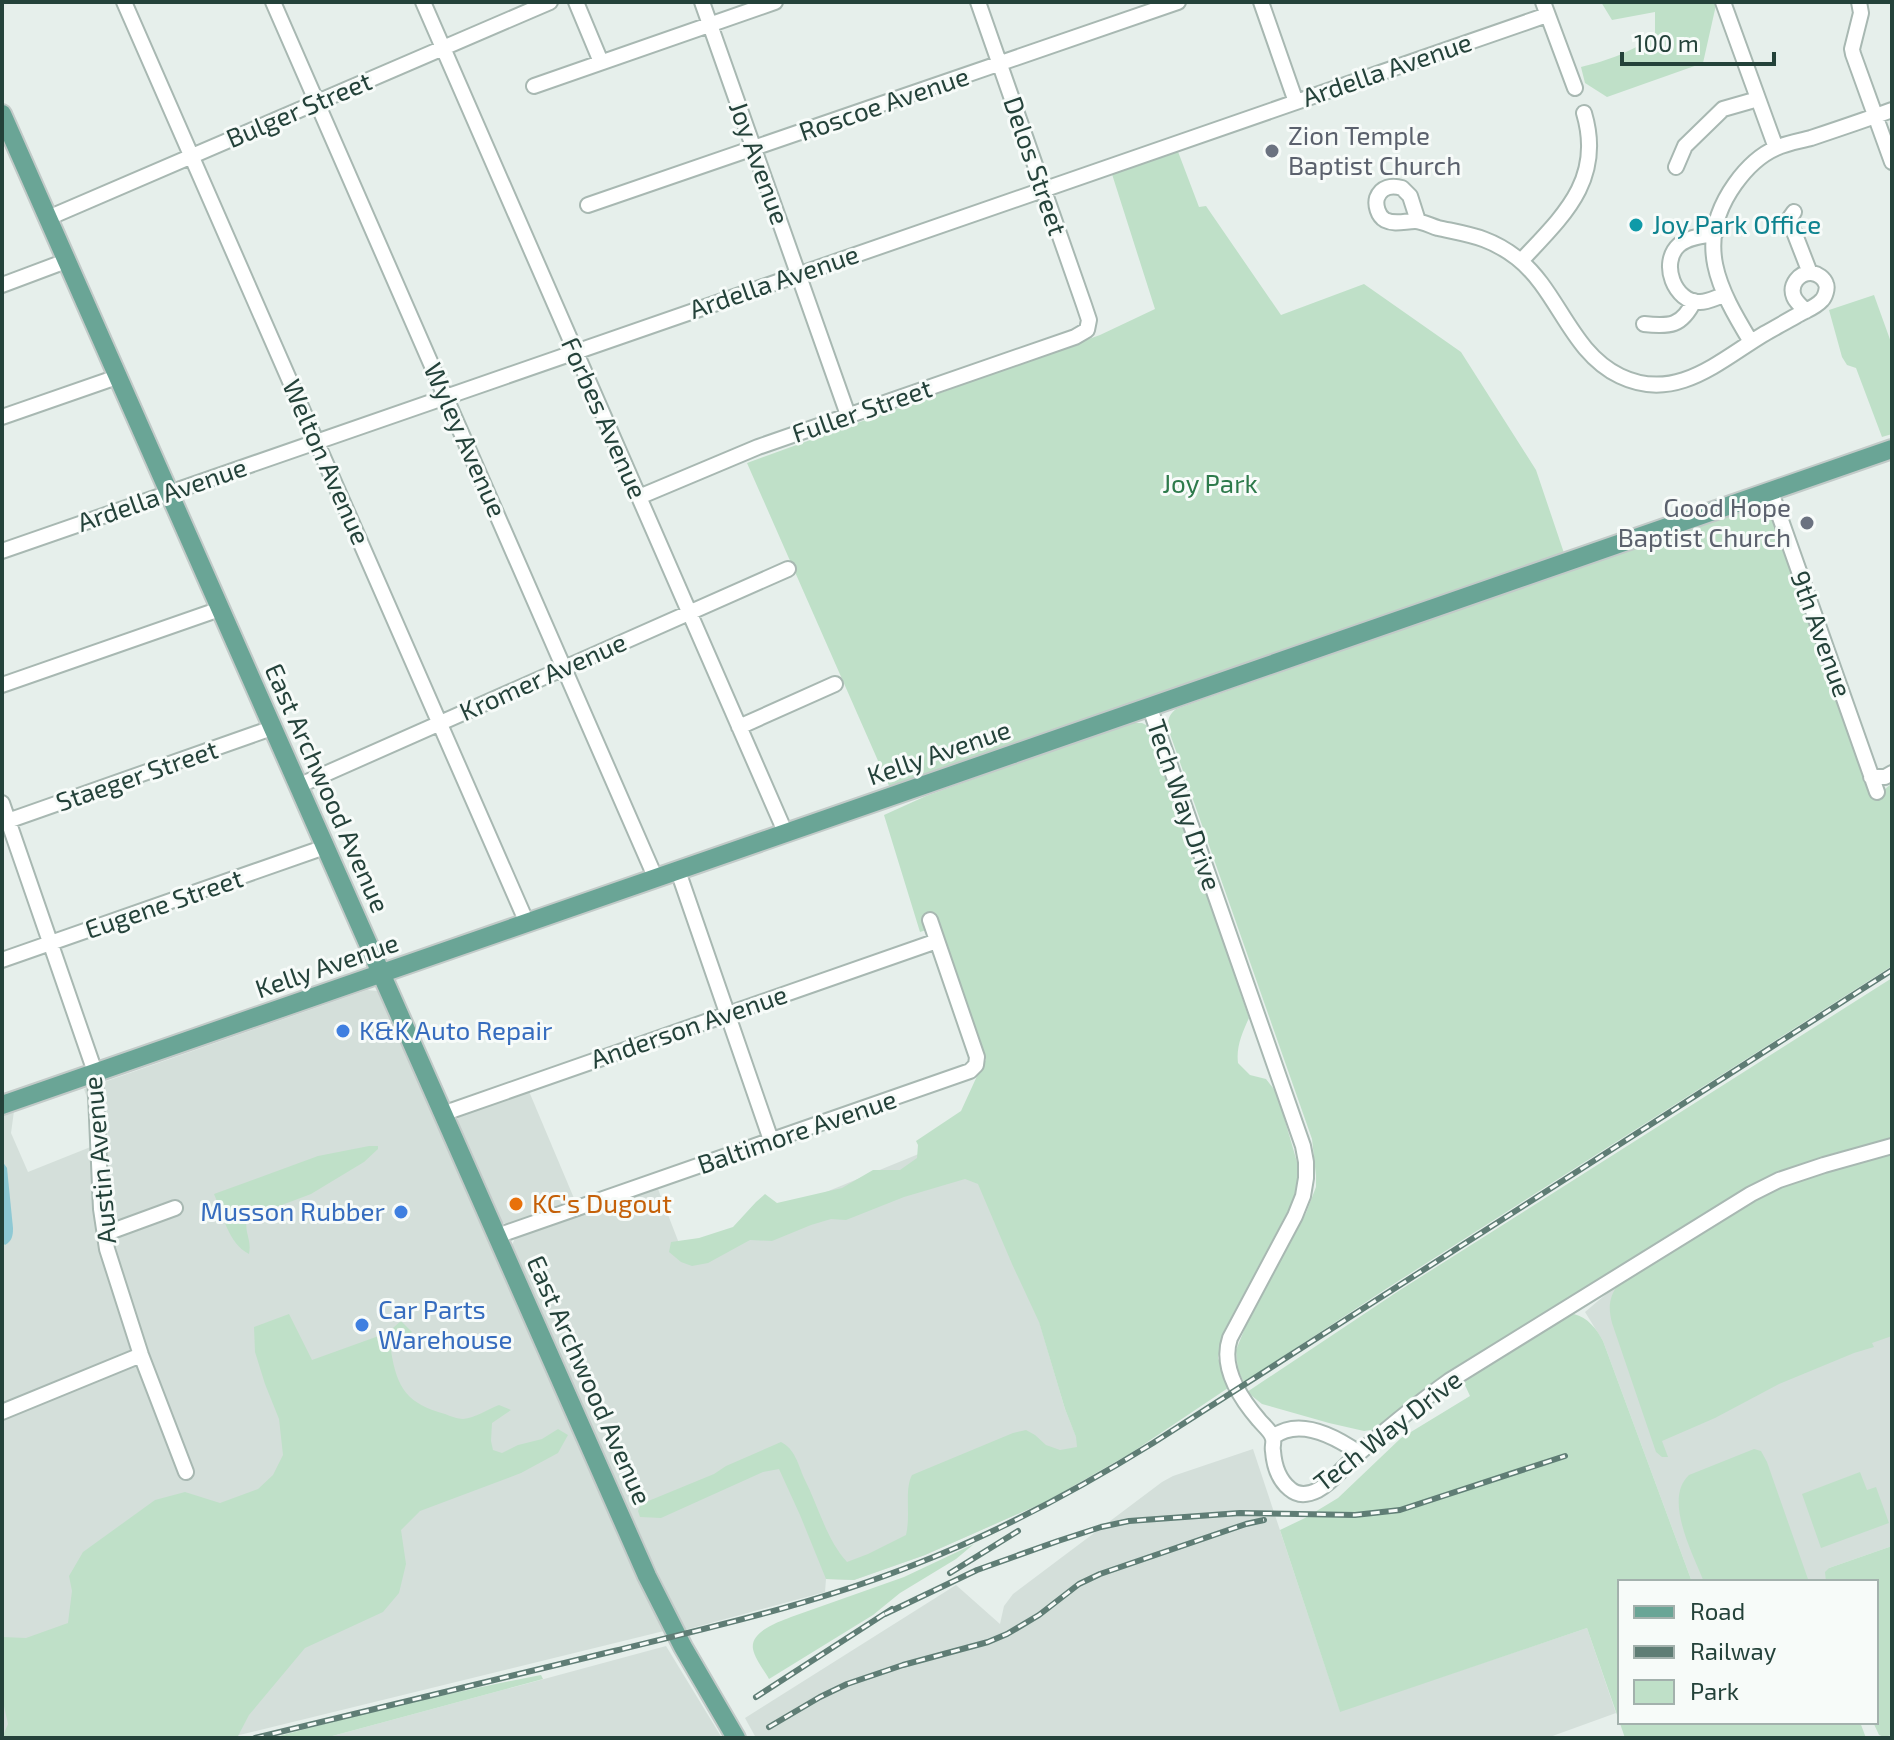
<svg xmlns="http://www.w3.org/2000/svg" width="1894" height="1740" viewBox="0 0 1894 1740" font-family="'Exo 2',sans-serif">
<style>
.built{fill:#d4dfda}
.green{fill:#bfe0c8}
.water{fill:#8ec9d4}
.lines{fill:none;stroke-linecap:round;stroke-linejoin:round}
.minor-casing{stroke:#a8b8b2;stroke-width:18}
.major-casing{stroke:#c2cac8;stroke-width:22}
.minor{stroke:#fff;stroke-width:14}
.major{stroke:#6aa596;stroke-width:18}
.rail-casing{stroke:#5f7d75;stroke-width:6}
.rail{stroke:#f7fbf9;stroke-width:3;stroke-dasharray:9;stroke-linecap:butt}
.worship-dot{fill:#6b7280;stroke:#f7fbf9;stroke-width:3}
.culture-dot{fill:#0f9aa8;stroke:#f7fbf9;stroke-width:3}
.shop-dot{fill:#3f7fe0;stroke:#f7fbf9;stroke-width:3}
.food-dot{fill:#e8710a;stroke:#f7fbf9;stroke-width:3}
.labels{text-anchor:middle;stroke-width:6;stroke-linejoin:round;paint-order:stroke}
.street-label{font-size:26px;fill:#24423a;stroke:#f7fbf9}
.worship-label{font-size:26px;fill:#5b616d;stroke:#f7fbf9;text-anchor:start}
.culture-label{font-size:26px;fill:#0d838f;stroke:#f7fbf9;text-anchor:start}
.park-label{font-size:26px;fill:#2d7a4b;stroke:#f7fbf9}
.shop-label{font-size:26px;fill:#366cbe;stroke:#f7fbf9;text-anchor:start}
.food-label{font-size:26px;fill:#c56008;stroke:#f7fbf9;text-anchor:start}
</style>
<rect width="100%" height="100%" fill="#e6efeb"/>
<path class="built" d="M 367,990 L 377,991 L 383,999 L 593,1476 L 664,1631 L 227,1738 L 2,1738 L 2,1115 L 14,1111 L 11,1133 L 28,1172 L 93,1146 L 89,1104 L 84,1089 Z
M 528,1089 L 576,1203 L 512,1226 L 501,1222 L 457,1123 L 458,1116 Z
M 982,1128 L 1065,1409 L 1092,1476 L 1063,1490 L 1047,1501 L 925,1555 L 854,1580 L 826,1579 L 825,1592 L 685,1630 L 646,1548 L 519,1263 L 512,1245 L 516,1236 L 658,1189 L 682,1251 Z
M 1892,1154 L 1892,1546 L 1829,1568 L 1827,1582 L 1692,1582 L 1603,1341 L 1585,1312 L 1618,1284 Z
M 1253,1449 L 1340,1711 L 1587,1628 L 1616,1713 L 1547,1738 L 756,1738 L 745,1718 L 956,1585 L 1000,1624 L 1004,1606 L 1013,1594 L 1162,1482 L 1173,1476 Z
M 666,1646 L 722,1738 L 325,1738 Z"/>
<path class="green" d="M 1601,2 L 1711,2 L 1716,5 L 1703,63 L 1607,97 L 1585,83 L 1581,67 C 1606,61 1637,51 1655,33 L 1655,12 L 1612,20 Z
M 1177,149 L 1199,207 L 1206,206 L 1281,315 L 1364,284 L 1461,352 L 1536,470 L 1564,553 L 890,788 L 747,463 L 1100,335 L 1155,309 L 1111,171 Z
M 1874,295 L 1892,345 L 1892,434 L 1882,437 L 1856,368 L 1847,365 L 1842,357 L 1829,310 Z
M 1764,503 L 1769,505 L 1818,643 L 1869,794 L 1884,790 L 1892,783 L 1892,966 L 1389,1287 L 1244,1382 L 1238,1371 L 1236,1350 L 1245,1328 L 1306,1213 L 1316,1187 L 1316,1176 L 1312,1139 L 1169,731 C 1167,721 1168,716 1176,709 Z
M 1130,723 L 1142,723 L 1150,727 L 1249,1018 C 1242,1033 1236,1047 1238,1063 L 1250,1075 L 1266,1079 L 1277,1093 L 1299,1169 L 1298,1186 L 1291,1205 L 1224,1331 L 1218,1358 L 1231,1386 L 1131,1453 L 1047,1501 L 925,1555 L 854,1580 L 826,1579 L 800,1515 L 779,1469 L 763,1472 L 661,1518 L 640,1517 L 638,1511 L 641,1504 L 714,1474 L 726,1466 L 781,1442 C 795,1449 798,1464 804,1478 C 818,1505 826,1539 847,1562 L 868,1554 L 906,1535 C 911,1515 904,1490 912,1475 L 1013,1433 L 1026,1430 L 1035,1435 L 1046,1445 L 1060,1450 L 1077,1447 L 1076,1437 L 1065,1409 L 1039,1322 L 1012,1264 L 978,1184 L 965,1179 L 904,1197 L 846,1220 L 831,1219 L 811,1225 L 772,1241 L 750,1240 L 708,1263 L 692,1266 L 681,1262 L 669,1252 L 671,1242 L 699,1238 L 733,1227 L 756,1202 L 765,1194 L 777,1203 L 842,1188 L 873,1170 L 900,1170 L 917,1158 L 918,1145 L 916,1141 L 961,1111 L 983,1063 L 986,1060 L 939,926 L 920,932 L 884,815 L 926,796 Z
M 1892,978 L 1892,1138 L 1835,1153 L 1785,1171 L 1377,1429 L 1364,1431 L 1329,1423 L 1262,1404 L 1247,1392 L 1397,1292 Z
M 369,1146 L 378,1146 L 378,1149 L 364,1162 L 311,1194 L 247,1218 C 244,1234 252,1239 249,1254 C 228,1243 223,1215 214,1194 L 318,1156 Z
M 1892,1154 L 1892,1336 L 1872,1343 L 1874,1347 L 1854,1353 L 1779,1384 L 1715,1418 L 1662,1441 L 1668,1457 L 1662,1457 L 1656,1452 L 1612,1323 C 1608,1307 1609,1298 1618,1284 L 1730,1213 L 1767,1193 L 1808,1176 Z
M 289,1314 L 312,1360 L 387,1333 L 401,1321 L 412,1332 L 391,1351 C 397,1389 408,1404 445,1414 C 450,1416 458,1419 463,1419 C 475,1418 488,1409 499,1405 L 511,1410 L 492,1423 L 491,1441 L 493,1450 L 502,1453 L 518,1445 L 542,1439 L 558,1429 L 568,1435 L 558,1453 L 521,1473 L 420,1511 L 401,1530 L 406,1564 L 399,1593 L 383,1612 L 305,1648 L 249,1715 L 238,1736 L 228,1738 L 2,1738 L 8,1724 L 2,1697 L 2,1637 L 26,1638 L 68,1623 L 72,1591 L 69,1576 L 83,1552 L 155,1500 L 185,1492 L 220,1503 L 258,1489 L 273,1475 L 283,1455 L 279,1419 L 265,1384 L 255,1352 L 254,1327 Z
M 1574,1314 C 1588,1318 1596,1328 1603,1341 L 1692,1582 L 1620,1582 L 1620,1722 L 1860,1722 L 1866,1738 L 1625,1738 L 1587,1628 L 1340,1712 L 1280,1530 L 1305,1518 L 1338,1498 L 1401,1438 L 1470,1396 L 1464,1383 C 1477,1364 1550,1324 1574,1314 Z
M 1754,1449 L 1761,1451 L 1767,1462 L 1809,1582 L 1704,1582 C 1693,1554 1663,1499 1689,1475 Z
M 1860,1472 L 1867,1490 L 1876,1487 L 1889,1523 L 1821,1548 L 1802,1494 Z
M 974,1544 L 956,1559 L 900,1593 L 873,1615 L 769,1679 C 764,1670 755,1659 753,1649 C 750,1631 779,1622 791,1617 L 904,1577 Z
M 1892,1546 L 1892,1735 L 1884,1737 L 1879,1735 L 1873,1722 L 1876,1722 L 1876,1582 L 1826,1582 L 1825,1572 L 1829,1568 Z
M 541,1675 L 543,1679 L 325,1738 L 272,1738 C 361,1714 451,1692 541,1675 Z"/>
<path class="water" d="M 2,1161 L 7,1168 L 13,1228 C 13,1236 12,1241 5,1245 L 2,1242 Z"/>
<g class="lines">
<defs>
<path id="minor" d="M 124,2 L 527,923
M 273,2 L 656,879
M 423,2 L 786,834
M 576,2 L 601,62
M 702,2 L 848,415
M 1261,2 L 1296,102
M 1543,2 L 1575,88
M 1723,2 L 1776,148
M 1859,2 L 1861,13 L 1852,49 L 1853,54 L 1892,162
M 534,86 L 775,2
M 1676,167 L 1685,146 L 1723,109 L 1758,99
M 588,205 L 1178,2
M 1794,212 L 1789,219 L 1810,273
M 48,218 L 550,2
M 1418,221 L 1410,196 L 1402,188 C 1392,185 1381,187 1377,198 C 1375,205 1378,216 1385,220 C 1395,225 1405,221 1415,221 C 1422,221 1431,226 1438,228 C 1470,235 1490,237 1517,258 C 1559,291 1570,352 1620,376 C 1676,403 1719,361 1764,334 C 1775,328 1785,322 1796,316 C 1804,311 1815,308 1822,300 C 1825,297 1828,288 1826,284 C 1824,278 1818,274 1812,273 C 1799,272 1789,285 1794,297 C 1796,302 1802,307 1806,311
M 1715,234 C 1703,236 1688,237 1679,245 C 1659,263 1675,303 1700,302 C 1708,302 1717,297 1724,295
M 1521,261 C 1563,216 1604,180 1584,113
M 2,285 L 66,261
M 1644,324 C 1670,327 1682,326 1694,301
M 1751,342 C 1719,289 1693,243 1735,184 C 1745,170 1760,155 1776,148 C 1787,143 1800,141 1811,138 C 1838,129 1865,120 1892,110
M 2,417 L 117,377
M 1771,492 L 1877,792
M 639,497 L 758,447 L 1075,337 L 1087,330 L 1089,320 L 1084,305 L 978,2
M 2,551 L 1547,15
M 2,685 L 220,609
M 1150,708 L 1303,1146 L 1306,1162 L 1306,1178 L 1303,1196 L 1295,1216 L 1230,1338 C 1220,1367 1240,1398 1259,1420 C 1263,1425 1272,1432 1273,1439 C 1274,1443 1272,1447 1273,1451 C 1274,1465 1279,1480 1290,1489 C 1298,1496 1308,1495 1318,1490 C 1334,1481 1345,1465 1359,1453 C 1388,1428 1418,1403 1449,1381 L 1751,1194 L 1779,1180 L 1824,1165 L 1892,1146
M 739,727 L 835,684
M 1871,777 L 1885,777 L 1892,773
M 298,786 L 788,569
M 2,803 L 95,1072 L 101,1209 L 107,1249 L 141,1355 L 186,1472
M 2,823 L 272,728
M 678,871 L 771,1140
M 2,960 L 325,847
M 442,1114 L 937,941
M 104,1234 L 175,1208
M 497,1236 L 970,1071 L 976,1065 L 977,1057 L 930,920
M 2,1412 L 141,1355
M 1273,1437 C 1299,1417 1336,1437 1359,1453"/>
<path id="major" d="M 2,114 L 647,1576 L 683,1647 L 736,1738
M 2,1105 L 1892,449"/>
</defs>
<use href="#minor" class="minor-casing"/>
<use href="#major" class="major-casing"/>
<use href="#minor" class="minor"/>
<use href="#major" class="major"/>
<defs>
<path id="rail" d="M 950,1573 L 1018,1531
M 885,1614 L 977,1570 L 1058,1541 L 1101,1527 L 1129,1521 L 1240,1513 L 1355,1515 L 1400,1510 L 1565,1456
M 756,1697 L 892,1609
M 769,1727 L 820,1697 L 847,1684 L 903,1665 L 988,1642 L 1007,1634 L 1039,1615 L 1079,1584 L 1100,1574 L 1246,1524 L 1264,1520
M 255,1738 C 375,1709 494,1680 614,1651 C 716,1626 818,1603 916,1564 C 999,1532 1077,1490 1153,1443 L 1892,970"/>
</defs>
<use href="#rail" class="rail-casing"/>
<use href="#rail" class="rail"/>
</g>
<g class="worship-dot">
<circle cx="1272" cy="151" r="8"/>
<circle cx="1807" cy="523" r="8"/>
</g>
<circle class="culture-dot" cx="1636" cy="225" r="8"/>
<g class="shop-dot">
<circle cx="343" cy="1031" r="8"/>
<circle cx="401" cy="1212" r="8"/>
<circle cx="362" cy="1325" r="8"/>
</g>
<circle class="food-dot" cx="516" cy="1204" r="8"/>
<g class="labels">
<g class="street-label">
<text transform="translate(1387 70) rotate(-19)" y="9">Ardella Avenue</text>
<text transform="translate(884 104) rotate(-19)" y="9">Roscoe Avenue</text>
<text transform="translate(299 110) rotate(-23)" y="9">Bulger Street</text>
<text transform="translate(759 163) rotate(70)" y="9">Joy Avenue</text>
<text transform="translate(1035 166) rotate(71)" y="9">Delos Street</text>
<text transform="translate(774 282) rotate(-19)" y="9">Ardella Avenue</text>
<text transform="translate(862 411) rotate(-19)" y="9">Fuller Street</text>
<text transform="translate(604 418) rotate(66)" y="9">Forbes Avenue</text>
<text transform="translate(465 440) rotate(66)" y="9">Wyley Avenue</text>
<text transform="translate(326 462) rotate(66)" y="9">Welton Avenue</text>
<text transform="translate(162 495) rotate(-19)" y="9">Ardella Avenue</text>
<text transform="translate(1821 634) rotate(70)" y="9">9th Avenue</text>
<text transform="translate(543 677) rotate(-24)" y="9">Kromer Avenue</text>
<text transform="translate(939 753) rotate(-19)" y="9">Kelly Avenue</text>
<text transform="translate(137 776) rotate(-19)" y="9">Staeger Street</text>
<text transform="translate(327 788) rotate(66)" y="9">East Archwood Avenue</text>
<text transform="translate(1184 805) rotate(71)" y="9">Tech Way Drive</text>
<text transform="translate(164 904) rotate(-19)" y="9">Eugene Street</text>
<text transform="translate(327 966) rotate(-19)" y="9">Kelly Avenue</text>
<text transform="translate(689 1027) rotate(-19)" y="9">Anderson Avenue</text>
<text transform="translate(797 1132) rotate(-19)" y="9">Baltimore Avenue</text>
<text transform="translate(100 1160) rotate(-95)" y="9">Austin Avenue</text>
<text transform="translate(589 1380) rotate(66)" y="9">East Archwood Avenue</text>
<text transform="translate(1388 1431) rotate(-38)" y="9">Tech Way Drive</text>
</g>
<g class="worship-label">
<text x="1288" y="145">Zion Temple<tspan x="1288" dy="30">Baptist Church</tspan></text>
<text x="1791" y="517" text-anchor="end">Good Hope<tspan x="1791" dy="30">Baptist Church</tspan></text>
</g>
<g class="culture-label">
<text x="1652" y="234">Joy Park Office</text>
</g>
<g class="park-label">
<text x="1210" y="493">Joy Park</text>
</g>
<g class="shop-label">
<text x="359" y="1040">K&amp;K Auto Repair</text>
<text x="385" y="1221" text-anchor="end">Musson Rubber</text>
<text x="378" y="1319">Car Parts<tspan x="378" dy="30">Warehouse</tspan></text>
</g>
<g class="food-label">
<text x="532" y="1213">KC's Dugout</text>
</g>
</g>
<rect width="1894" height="1740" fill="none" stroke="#24423a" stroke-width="8"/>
<rect x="1618" y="1580" width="260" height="144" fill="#f7fbf9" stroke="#a3b1ad" stroke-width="2"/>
<rect x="1634" y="1606" width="40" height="12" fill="#6aa596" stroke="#a3b1ad" stroke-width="2"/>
<text x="1690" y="1620" font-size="24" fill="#24423a">Road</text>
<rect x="1634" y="1646" width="40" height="12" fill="#5f7d75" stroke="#a3b1ad" stroke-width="2"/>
<text x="1690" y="1660" font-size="24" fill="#24423a">Railway</text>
<rect x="1634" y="1680" width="40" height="24" fill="#bfe0c8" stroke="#a3b1ad" stroke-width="2"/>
<text x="1690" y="1700" font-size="24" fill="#24423a">Park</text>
<path d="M1622 52v12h152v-12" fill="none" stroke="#24423a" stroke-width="4"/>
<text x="1634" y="52" font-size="24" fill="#24423a" stroke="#f7fbf9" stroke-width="6" paint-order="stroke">100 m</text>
</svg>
